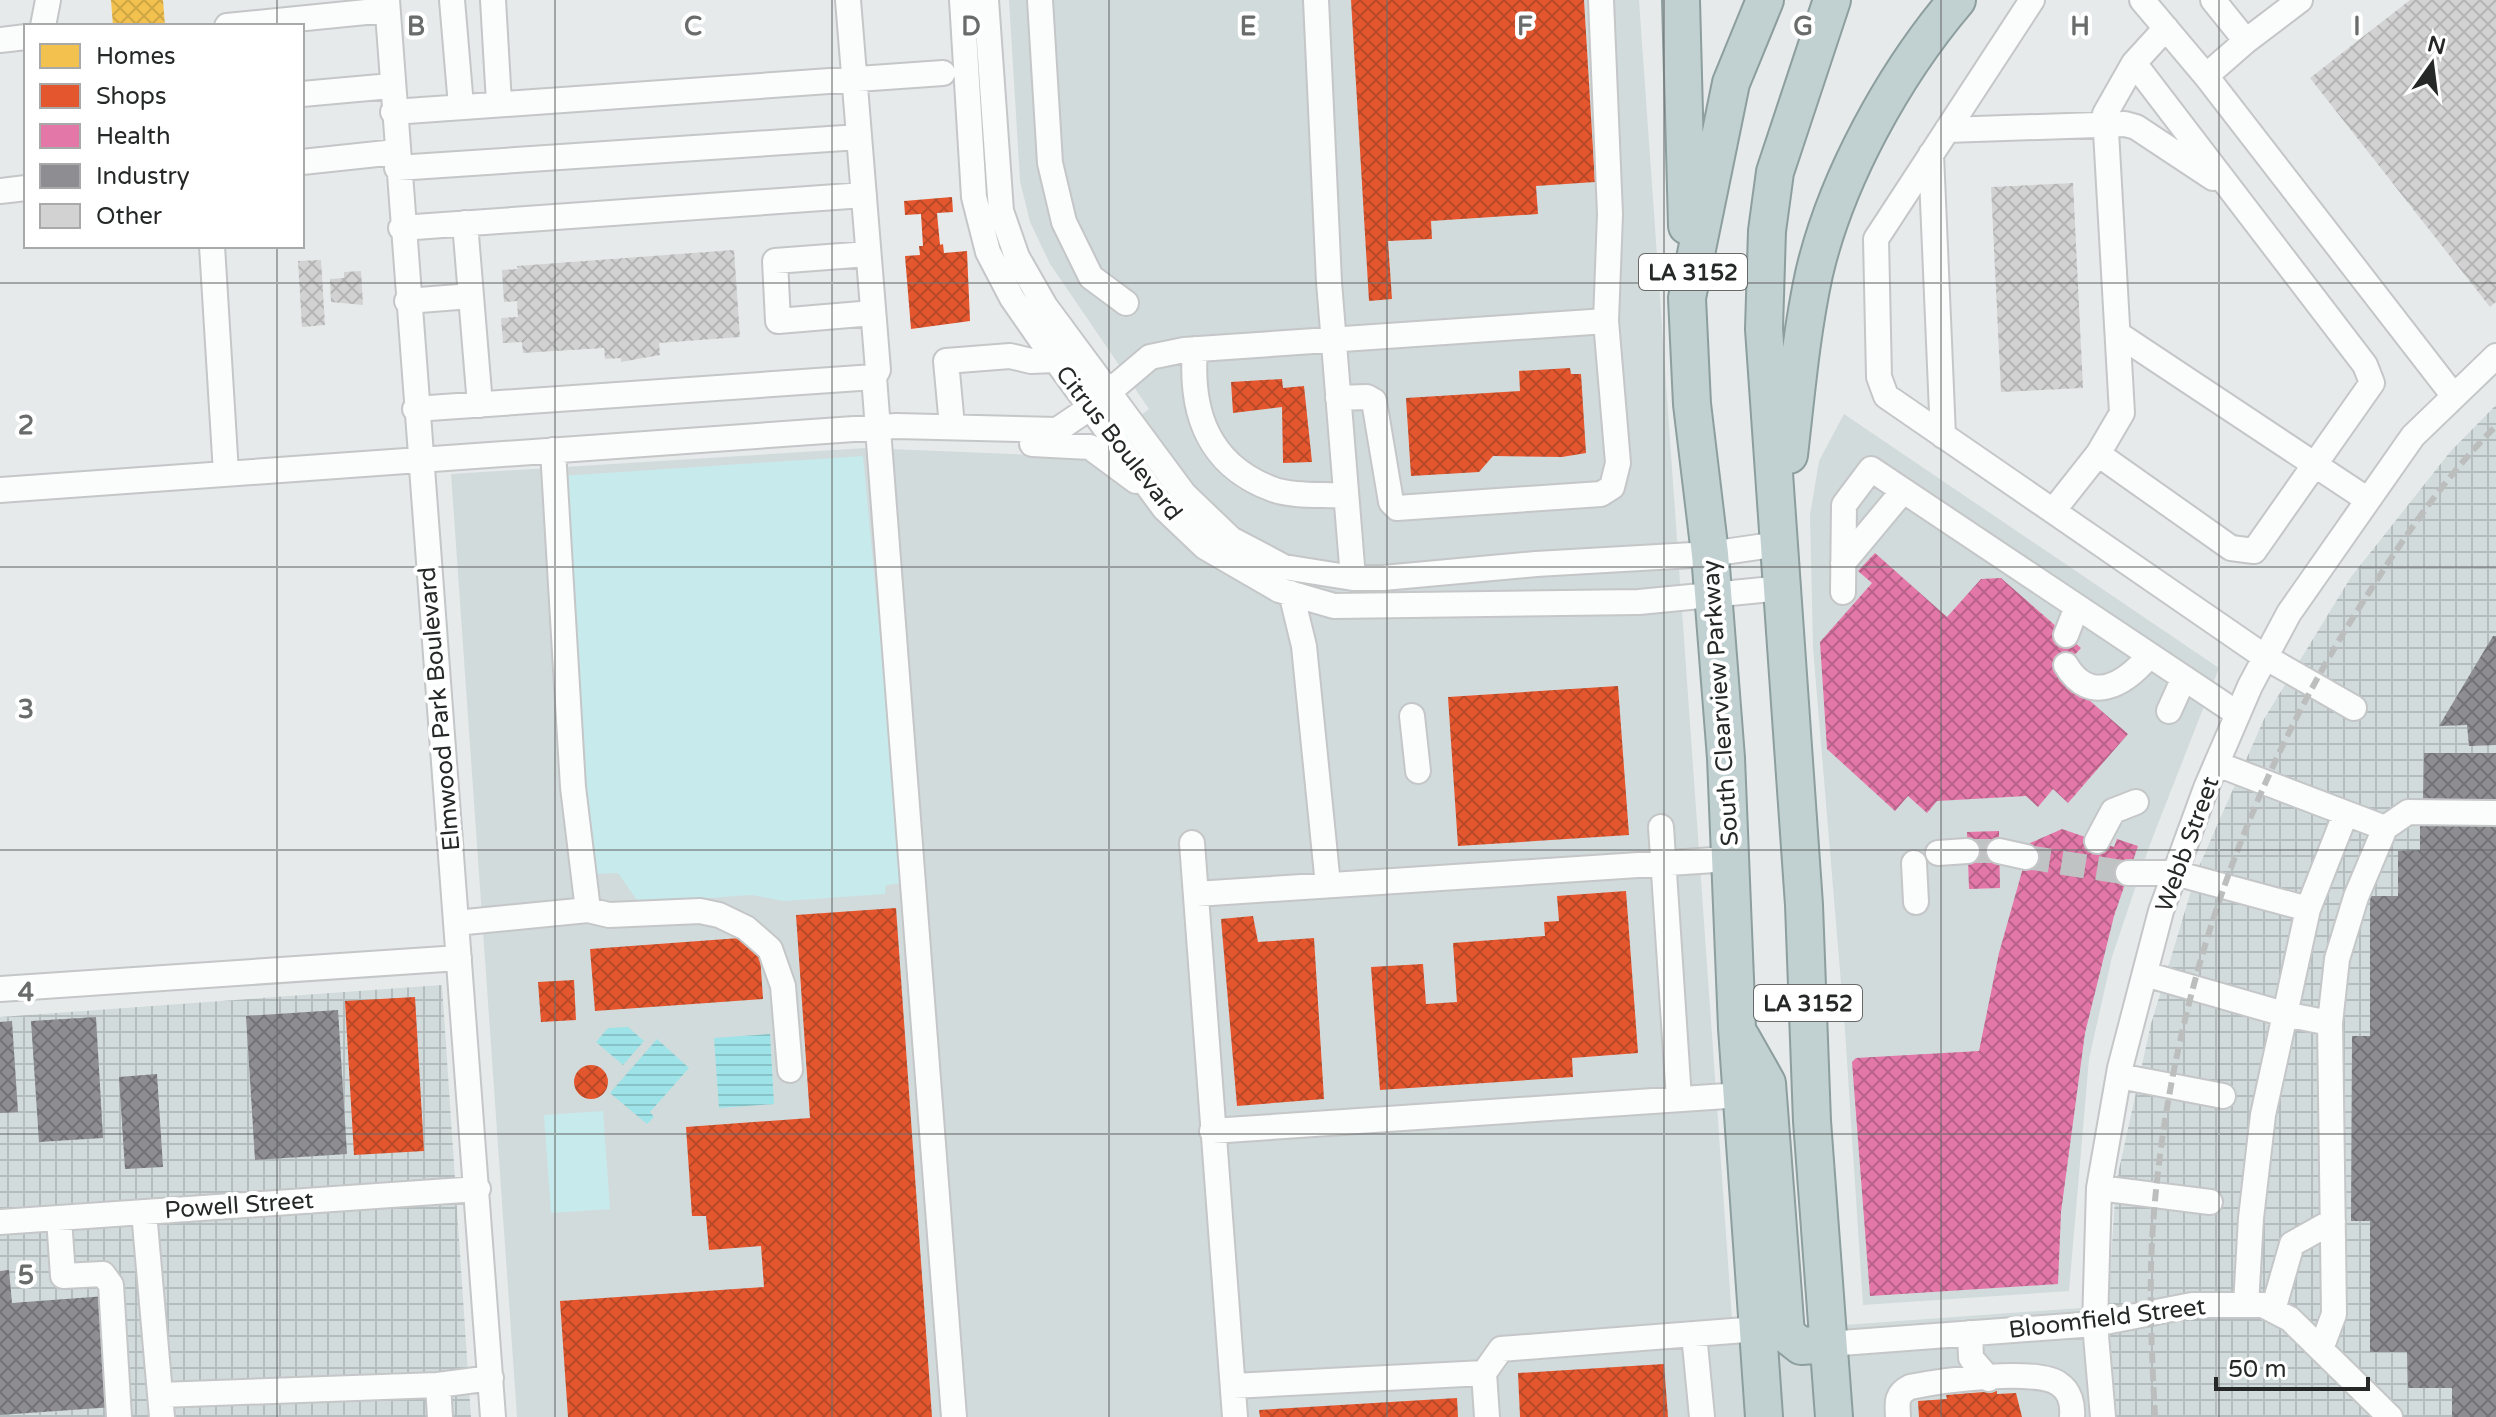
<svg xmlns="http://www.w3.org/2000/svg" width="2496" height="1417" viewBox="0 0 2496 1417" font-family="'Varela Round',sans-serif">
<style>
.built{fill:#d2dbdc}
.industrial{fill:url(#industrial-grid)}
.green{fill:#c7eaec}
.water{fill:url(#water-rules)}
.homes{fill:url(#homes-cross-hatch)}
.shops{fill:url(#shops-cross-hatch)}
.health{fill:url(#health-cross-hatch)}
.industry{fill:url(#industry-cross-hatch)}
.building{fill:url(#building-cross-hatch)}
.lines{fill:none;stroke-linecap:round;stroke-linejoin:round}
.minor-tunnel{stroke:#c0c3c4;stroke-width:24;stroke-dasharray:24 12;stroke-linecap:butt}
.minor-casing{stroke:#c4c6c7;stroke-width:28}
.highway-casing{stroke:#8d9e9f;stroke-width:40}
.minor{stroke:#fbfcfc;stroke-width:24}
.highway{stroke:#c1d0d1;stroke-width:36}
.rail{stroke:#bcbebe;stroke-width:6;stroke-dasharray:12 6;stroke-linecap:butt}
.grid{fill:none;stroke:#6a6c6c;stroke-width:2;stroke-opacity:0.55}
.labels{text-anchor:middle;stroke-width:8;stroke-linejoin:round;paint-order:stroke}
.shield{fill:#fff;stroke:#676868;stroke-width:2}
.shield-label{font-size:22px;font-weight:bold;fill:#262828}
.street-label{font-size:24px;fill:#262828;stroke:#fff}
.grid-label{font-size:26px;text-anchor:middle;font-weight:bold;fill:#6a6c6c;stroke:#fff;stroke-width:8;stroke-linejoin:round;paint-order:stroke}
</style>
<defs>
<pattern id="industrial-grid" width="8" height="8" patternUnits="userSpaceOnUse" patternTransform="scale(2)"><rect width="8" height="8" fill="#d2dbdc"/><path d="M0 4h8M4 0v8" fill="none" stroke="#b4bcbd"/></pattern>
<pattern id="water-rules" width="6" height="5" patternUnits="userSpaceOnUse" patternTransform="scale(2)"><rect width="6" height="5" fill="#9de3e7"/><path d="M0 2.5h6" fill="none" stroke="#87c3c6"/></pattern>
<pattern id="homes-cross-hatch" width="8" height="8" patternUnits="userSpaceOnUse" patternTransform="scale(2)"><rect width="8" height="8" fill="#f2c14e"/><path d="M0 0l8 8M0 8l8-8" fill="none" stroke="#cfa644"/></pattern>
<pattern id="shops-cross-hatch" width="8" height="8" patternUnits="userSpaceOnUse" patternTransform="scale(2)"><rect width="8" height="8" fill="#e4572e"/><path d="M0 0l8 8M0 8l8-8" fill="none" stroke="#b94827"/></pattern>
<pattern id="health-cross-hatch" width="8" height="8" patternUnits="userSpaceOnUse" patternTransform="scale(2)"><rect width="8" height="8" fill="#e377a8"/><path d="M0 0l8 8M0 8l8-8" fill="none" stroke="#b86289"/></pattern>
<pattern id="industry-cross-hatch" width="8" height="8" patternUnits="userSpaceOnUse" patternTransform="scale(2)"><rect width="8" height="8" fill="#8d8d92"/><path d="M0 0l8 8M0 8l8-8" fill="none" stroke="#737377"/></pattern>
<pattern id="building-cross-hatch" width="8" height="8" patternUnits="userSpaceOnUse" patternTransform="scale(2)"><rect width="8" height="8" fill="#d2d2d2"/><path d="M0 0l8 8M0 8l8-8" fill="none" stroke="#b4b4b4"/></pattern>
</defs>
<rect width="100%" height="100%" fill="#e7eaeb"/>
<path class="built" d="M 1009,0 L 1639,0 L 1733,1333 L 2108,1306 L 2116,1417 L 517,1417 L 451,474 L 866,448 L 1086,457 L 1149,409 L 1050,264 L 1030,222 L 1020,181 Z
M 1844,414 L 2219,668 L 2149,847 L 2112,957 L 2089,1059 L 2069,1291 L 1863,1305 L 1845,1031 L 1813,648 L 1810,515 L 1819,461 Z"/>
<path class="industrial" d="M 2496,405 L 2496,1417 L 2116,1417 L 2108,1306 L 2116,1183 L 2151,1024 L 2197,871 L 2264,719 L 2351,577 L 2450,452 Z
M 442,985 L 471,1417 L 0,1417 L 0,1017 Z"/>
<path class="green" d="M 863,456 L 903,883 L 886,885 L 885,894 L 784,901 L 751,895 L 639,903 L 618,873 L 588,874 L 561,476 Z
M 603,1111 L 610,1209 L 551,1213 L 544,1115 Z"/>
<path class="water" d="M 628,1027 L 644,1041 L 623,1065 L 596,1042 L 608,1028 Z
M 770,1034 L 774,1104 L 719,1108 L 714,1038 Z
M 657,1039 L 689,1068 L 650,1112 L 654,1117 L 647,1124 L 610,1093 Z"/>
<path class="homes" d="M 111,0 L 163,0 L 165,26 L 113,26 Z"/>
<path class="shops" d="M 1351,0 L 1584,0 L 1595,182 L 1536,186 L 1538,214 L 1431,221 L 1432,239 L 1388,241 L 1392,299 L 1369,301 Z
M 952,197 L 953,212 L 937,213 L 940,245 L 943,244 L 944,253 L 967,251 L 970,321 L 911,329 L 905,256 L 920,255 L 919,246 L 923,246 L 921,214 L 905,215 L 904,201 Z
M 1570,368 L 1571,374 L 1581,374 L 1586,453 L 1562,457 L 1493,456 L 1479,472 L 1411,476 L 1406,398 L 1520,391 L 1519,371 Z
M 1282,379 L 1283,388 L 1304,386 L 1312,462 L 1283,463 L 1282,407 L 1233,413 L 1231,382 Z
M 1618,686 L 1629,835 L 1458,846 L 1448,697 Z
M 1626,891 L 1638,1053 L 1572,1058 L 1573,1077 L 1380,1090 L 1371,967 L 1423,964 L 1426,1004 L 1457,1002 L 1453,943 L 1545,936 L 1544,922 L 1559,921 L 1557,896 Z
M 896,908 L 932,1417 L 568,1417 L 560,1301 L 764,1287 L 761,1246 L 709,1250 L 706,1216 L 692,1216 L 686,1127 L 810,1118 L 796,915 Z
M 1253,916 L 1258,942 L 1314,938 L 1324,1099 L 1237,1106 L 1221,919 Z
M 740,938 L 760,955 L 763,999 L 595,1011 L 590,949 Z
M 574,980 L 576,1020 L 541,1022 L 538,982 Z
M 415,997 L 424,1151 L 354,1155 L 345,1001 Z
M574 1082a17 17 0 1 1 34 0a17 17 0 1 1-34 0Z
M 1664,1364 L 1668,1417 L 1520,1417 L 1518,1373 Z
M 1997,1391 L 1997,1394 L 2016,1393 L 2022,1417 L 1919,1417 L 1918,1401 L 1947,1399 L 1946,1395 Z
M 1457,1398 L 1458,1417 L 1260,1417 L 1259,1410 Z"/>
<path class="health" d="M 1875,553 L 1947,617 L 1981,579 L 2001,578 L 2081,648 L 2058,673 L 2128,734 L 2068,803 L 2053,789 L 2038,807 L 2026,796 L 1937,801 L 1927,813 L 1908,796 L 1895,811 L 1827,749 L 1820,642 L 1872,583 L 1858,571 Z
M 2062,829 L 2114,847 L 2117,839 L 2138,846 L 2114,916 L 2085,1033 L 2061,1212 L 2058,1284 L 1870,1296 L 1852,1062 L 1856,1058 L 1979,1051 L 1999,953 L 2030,843 Z
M 1999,831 L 2000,888 L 1969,889 L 1967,832 Z"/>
<path class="industry" d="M 2493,636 L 2496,636 L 2496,745 L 2469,746 L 2467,725 L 2439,726 Z
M 2424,753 L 2496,753 L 2496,803 L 2423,803 Z
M 2420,822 L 2496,822 L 2496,1417 L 2452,1417 L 2452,1388 L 2408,1388 L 2407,1352 L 2370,1352 L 2370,1221 L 2351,1221 L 2352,1036 L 2370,1036 L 2370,896 L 2398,896 L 2398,851 L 2420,850 Z
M 338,1010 L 347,1154 L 255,1160 L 246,1016 Z
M 96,1017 L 103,1138 L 39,1142 L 31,1021 Z
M 12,1021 L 18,1112 L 0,1113 L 0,1022 Z
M 157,1074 L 163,1167 L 125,1169 L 119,1077 Z
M 9,1270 L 12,1303 L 106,1296 L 114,1407 L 0,1415 L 0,1271 Z"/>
<path class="building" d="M 2410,0 L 2496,0 L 2496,302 L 2490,307 L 2310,78 Z
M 2073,183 L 2083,388 L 2001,392 L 1991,187 Z
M 734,250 L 740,337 L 659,343 L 660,355 L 621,362 L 621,358 L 605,359 L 604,348 L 523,353 L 522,342 L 503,343 L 501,318 L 518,317 L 517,301 L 504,302 L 502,270 L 518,269 L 517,266 Z
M 321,260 L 325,325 L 302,327 L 298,261 Z
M 361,271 L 363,305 L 331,302 L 330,279 L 344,278 L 344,272 Z"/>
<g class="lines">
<path class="minor-tunnel" d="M 1967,851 L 1999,851
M 2026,857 L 2128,873"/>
<defs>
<path id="minor" d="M 387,0 L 493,1417
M 452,0 L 461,106
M 493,0 L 499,103
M 962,0 L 974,197 L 988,252 L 1012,298 L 1046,347 L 1164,508 L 1205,547 L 1279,590 L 1334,606 L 1639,602 L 1782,588
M 986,0 L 1001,211 L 1017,257 L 1045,306 L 1184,494 L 1231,539 L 1284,567 L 1353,578 L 1383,578 L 1536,564 L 1710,554 L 1779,544
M 1040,0 L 1050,163 L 1064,222 L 1091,277 L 1126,303
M 1316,0 L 1329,282 L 1353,578
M 2032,0 L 1876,239 L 1879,377 L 1886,396 L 2265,657 L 2354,708
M 2142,0 L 2206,76 L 2453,395
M 2213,0 L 2246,41 L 2300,0
M 43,26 L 48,0
M 227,26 L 386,10
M 0,40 L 26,37
M 2206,76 L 2246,41
M 302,94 L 391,86
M 393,112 L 943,73
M 1947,130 L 2125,124 L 2136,127 L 2213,178
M 1931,154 L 1943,436
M 302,162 L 396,152
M 397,168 L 859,137
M 0,191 L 26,188
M 401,228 L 864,195
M 212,246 L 226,473
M 868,254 L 775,261 L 778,321 L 873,313
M 471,296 L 480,405
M 407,301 L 471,296 L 465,223
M 2118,334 L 2368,500
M 1195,349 C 1190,412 1208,465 1272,489 C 1293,497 1324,494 1346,496
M 874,377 L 954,1417
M 1338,398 L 1367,397 L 1374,401 L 1391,502 L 1397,508 L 1601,494 L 1612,487 L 1618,463 L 1606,321
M 415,409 L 874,377 L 878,370 L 848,0
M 952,426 L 946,361 L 1010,356 L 1031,361 L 1055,360 L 1066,352
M 1032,444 L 1090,447 L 1136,481
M 553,450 L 573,787 L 588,910
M 2098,454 L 2122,413 L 2105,114 L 2134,63
M 0,490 L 896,426 L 1057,430 L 1091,407 L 1150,357 L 1184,350 L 1606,321 L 1610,214 L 1601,0
M 2053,511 L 2098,454 L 2231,548 L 2254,551 L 2372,383 L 2365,365 L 2134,63 L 2166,28
M 1843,563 L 1903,491
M 1843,592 L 1844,505 L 1871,469 L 2238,714
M 1291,593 L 1304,646 L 1328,885
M 2066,635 L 2076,609
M 2066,665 C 2090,706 2125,684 2148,657
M 2169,711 L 2183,680
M 1412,716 L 1418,771
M 2217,764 L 2385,828 L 2356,897 L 2337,959 L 2330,1023 L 2334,1314 L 2321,1349
M 1661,827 L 1679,1099
M 2385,828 L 2408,812 L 2496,813
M 2097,841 L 2113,811 L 2136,802
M 1192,843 L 1235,1417
M 1999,851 L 2026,857
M 1938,853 L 1967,851
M 1914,863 L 1916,902
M 2128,873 L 2175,873 L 2308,909
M 1196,894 L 1730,859
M 456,923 L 588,910 L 609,915 L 700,911 L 719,915 L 746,928 L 770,949 L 783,986 L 790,1070
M 2145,974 L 2284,1014 L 2330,1023
M 0,989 L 459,958
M 2119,1076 L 2223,1096
M 1212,1131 L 1741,1095
M 2099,1188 L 2210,1202
M 144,1212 L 162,1417
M 59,1218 L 63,1276 L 103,1274 L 111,1285 L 119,1417
M 0,1222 L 478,1189
M 2246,1305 L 2251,1218 L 2263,1115 L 2308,909 L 2345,815
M 2273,1310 L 2292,1244 L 2333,1221
M 1970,1333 L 1971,1358 L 1989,1379
M 1694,1334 L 1702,1417
M 1828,1344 L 2095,1324 L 2192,1305 L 2263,1305 L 2290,1319 L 2390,1417
M 1484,1373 L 1487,1417
M 1233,1386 L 1484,1373 L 1501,1349 L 1758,1329
M 160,1395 L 438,1385
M 440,1417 L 438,1385 L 491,1378
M 1898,1417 C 1897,1402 1896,1394 1910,1387 C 1939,1381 2037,1367 2059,1384 C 2070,1391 2073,1405 2072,1417
M 2103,1417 L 2095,1324 L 2099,1188 L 2120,1068 L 2161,911 L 2206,788 L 2250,686 L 2289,613 L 2413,436 L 2496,356"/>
<path id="highway" d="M 1681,0 L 1687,226
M 1832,0 L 1775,172 L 1767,231 L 1764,329 L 1804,905 L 1812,1121 L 1834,1417
M 1789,455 C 1796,395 1801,334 1814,274 C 1836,179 1894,74 1957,0
M 1741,1037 L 1767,1083 L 1786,1334 L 1801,1346 L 1828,1344
M 1764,1417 L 1737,1028 L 1726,758 L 1710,554 L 1692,404 L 1687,298 L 1731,83 L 1765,0"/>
</defs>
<use href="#minor" class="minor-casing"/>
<use href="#highway" class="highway-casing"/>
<use href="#minor" class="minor"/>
<use href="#highway" class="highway"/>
<path class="rail" d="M 2155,1417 C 2152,1359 2149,1299 2152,1241 C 2165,1014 2244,784 2368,594 C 2406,534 2446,476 2496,426"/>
</g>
<path class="grid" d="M 277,0 L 277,26M 555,0 L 555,1417M 832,0 L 832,1417M 1109,0 L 1109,1417M 1387,0 L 1387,1417M 1664,0 L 1664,1417M 1941,0 L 1941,1417M 2219,0 L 2219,1417M 277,246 L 277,1417M 0,283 L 2496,283M 0,567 L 2496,567M 0,850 L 2496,850M 0,1134 L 2496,1134"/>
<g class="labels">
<g class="shield">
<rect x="1639" y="254" width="108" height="36" rx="6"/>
<rect x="1754" y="985" width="108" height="36" rx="6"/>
</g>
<g class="shield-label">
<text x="1693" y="280">LA 3152</text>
<text x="1808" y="1011">LA 3152</text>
</g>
<g class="street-label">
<text transform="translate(1119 443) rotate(52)" y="8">Citrus Boulevard</text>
<text transform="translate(1720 703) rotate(-94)" y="8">South Clearview Parkway</text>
<text transform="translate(439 709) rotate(-95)" y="8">Elmwood Park Boulevard</text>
<text transform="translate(2187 844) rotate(-70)" y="8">Webb Street</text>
<text transform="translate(239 1205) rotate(-4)" y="8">Powell Street</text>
<text transform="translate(2107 1318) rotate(-7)" y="8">Bloomfield Street</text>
</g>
</g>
<g class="grid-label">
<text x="416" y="35">B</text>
<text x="693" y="35">C</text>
<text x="971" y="35">D</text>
<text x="1248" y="35">E</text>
<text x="1525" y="35">F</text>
<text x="1803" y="35">G</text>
<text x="2080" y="35">H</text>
<text x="2357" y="35">I</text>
<text x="26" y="434">2</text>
<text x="26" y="718">3</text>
<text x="26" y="1001">4</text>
<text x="26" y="1284">5</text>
</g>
<rect x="24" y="24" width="280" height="224" fill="#ffffff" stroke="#a8a9a9" stroke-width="2"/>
<rect x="40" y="44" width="40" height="24" fill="#f2c14e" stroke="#a8a9a9" stroke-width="2"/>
<text x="96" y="64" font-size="24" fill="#262828">Homes</text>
<rect x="40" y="84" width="40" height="24" fill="#e4572e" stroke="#a8a9a9" stroke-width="2"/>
<text x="96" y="104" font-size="24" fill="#262828">Shops</text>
<rect x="40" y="124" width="40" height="24" fill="#e377a8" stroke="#a8a9a9" stroke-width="2"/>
<text x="96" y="144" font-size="24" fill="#262828">Health</text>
<rect x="40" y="164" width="40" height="24" fill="#8d8d92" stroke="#a8a9a9" stroke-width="2"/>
<text x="96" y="184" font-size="24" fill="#262828">Industry</text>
<rect x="40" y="204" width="40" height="24" fill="#d2d2d2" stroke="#a8a9a9" stroke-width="2"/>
<text x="96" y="224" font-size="24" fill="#262828">Other</text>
<g transform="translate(2432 64) rotate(14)" stroke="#ffffff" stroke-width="6" paint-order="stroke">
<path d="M0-6L14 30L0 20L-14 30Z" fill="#262828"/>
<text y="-12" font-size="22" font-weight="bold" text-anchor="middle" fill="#262828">N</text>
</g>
<path d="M2216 1377v12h152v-12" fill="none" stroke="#262828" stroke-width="4"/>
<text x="2228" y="1377" font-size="24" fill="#262828" stroke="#ffffff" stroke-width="6" paint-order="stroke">50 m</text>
</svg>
